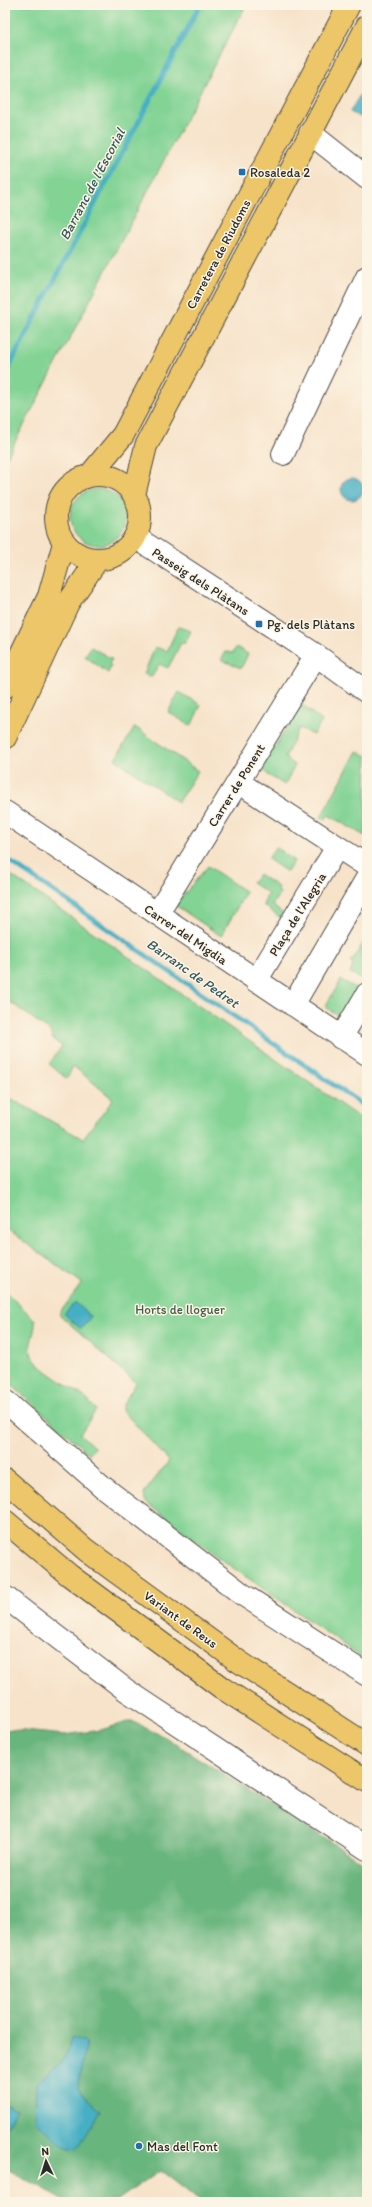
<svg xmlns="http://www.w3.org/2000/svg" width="372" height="2207" viewBox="0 0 372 2207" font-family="Itim,sans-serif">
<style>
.green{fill:#82d394;stroke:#567f60}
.forest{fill:#69b57e;stroke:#4a7054}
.water{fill:#45afc4;stroke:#386d78}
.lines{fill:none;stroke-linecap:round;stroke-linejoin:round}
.stream{stroke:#45afc4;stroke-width:5}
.minor-casing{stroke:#4a4743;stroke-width:24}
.major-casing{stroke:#4a4743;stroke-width:24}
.highway-casing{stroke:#4a4743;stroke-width:24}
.minor{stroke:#fff;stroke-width:22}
.major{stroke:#ecc669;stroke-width:22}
.highway{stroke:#ecc669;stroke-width:22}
.poi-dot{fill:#1f6fb2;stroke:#fcf5e5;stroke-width:1.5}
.labels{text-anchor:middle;stroke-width:3;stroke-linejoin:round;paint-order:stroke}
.poi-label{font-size:13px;fill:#2b2b2b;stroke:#fcf5e5;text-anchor:start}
.street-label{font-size:13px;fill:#2b2b2b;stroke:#fcf5e5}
.park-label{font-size:13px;fill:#455d4a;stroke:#fcf5e5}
.water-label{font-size:14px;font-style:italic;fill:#345961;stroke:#fcf5e5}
</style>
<rect width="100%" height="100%" fill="#fcf5e5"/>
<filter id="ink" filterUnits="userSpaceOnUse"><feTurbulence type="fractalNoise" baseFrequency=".025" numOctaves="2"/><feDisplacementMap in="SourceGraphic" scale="8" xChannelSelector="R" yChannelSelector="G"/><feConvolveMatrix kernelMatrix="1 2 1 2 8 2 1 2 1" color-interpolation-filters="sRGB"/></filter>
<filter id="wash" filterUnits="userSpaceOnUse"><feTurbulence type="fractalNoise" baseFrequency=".012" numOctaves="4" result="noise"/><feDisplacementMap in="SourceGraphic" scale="16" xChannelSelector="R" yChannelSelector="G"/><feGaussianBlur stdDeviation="0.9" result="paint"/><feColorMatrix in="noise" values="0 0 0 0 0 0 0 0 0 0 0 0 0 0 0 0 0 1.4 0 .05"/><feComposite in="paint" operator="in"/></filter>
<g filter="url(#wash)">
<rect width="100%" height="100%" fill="#f7e3ca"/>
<path class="green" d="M 5,5 L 246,5 L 5,461 Z
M70 517a28 28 0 1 1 56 0a28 28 0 1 1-56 0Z
M 178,627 L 191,631 L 185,643 L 181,643 L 168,668 L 159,664 L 152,677 L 144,674 L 155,647 L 167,651 Z
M 91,647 L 112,659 L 109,664 L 111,666 L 108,673 L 85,656 Z
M 236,647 L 248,654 L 241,668 L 221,660 L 226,652 L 233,653 Z
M 179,692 L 201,705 L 191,726 L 168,712 Z
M 301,704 L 322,721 L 313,735 L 299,728 L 285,758 L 295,765 L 285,785 L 268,775 L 262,768 Z
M 135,727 L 198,771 L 178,802 L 115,759 Z
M 357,751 L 367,756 L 365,836 L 328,815 L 325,820 L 321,817 Z
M 276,847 L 294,861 L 287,872 L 268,859 Z
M 208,866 L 246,892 L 221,936 L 175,905 Z
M 5,871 L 367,1123 L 367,1661 L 219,1558 L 145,1502 L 144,1493 L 169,1461 L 122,1410 L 122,1406 L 136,1383 L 59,1314 L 82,1283 L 5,1228 L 5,1100 L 10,1098 L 83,1139 C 93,1123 103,1115 113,1099 L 73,1066 L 67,1079 L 49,1064 L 62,1046 L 52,1039 L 51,1032 L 5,998 Z
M 259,874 L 278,887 L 277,889 L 280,893 L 272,905 L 288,918 L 286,922 L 263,905 L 268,893 L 252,883 Z
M 364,942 L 367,944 L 366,982 L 350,973 L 353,966 L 350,960 L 352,961 Z
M 341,980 L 360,990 L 342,1018 L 325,1007 Z
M 5,1291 L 35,1320 C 36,1333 28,1343 31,1353 C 34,1367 72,1387 83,1396 C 88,1400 92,1406 96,1410 L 80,1434 L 95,1448 L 89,1454 L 5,1379 Z"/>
<path class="forest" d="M 127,1722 L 133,1722 L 165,1737 L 367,1865 L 367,2202 L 201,2202 L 160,2170 L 118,2200 L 69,2202 L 5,2168 L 5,1729 L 64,1735 L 101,1730 Z"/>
<path class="water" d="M 361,93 L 367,96 L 367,104 L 360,117 L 350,112 Z
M341 489a11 11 0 1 1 22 0a11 11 0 1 1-22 0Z
M 75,1302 L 91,1317 L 81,1329 L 64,1314 Z
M 73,2037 L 86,2042 L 78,2090 L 101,2111 L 78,2148 L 68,2149 L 35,2122 L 36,2083 L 61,2063 Z
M 5,2104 L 16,2109 L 5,2129 Z"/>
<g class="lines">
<path class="stream" d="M 5,374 L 200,5
M 5,858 L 367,1108"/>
</g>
</g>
<g filter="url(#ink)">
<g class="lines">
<defs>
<path id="minor" d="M 310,133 L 367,178
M 283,454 L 367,277
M 135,537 L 316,655 L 367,692
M 238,782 L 367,866
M 5,812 L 367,1054
M 157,914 L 316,655
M 256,981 L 337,847
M 293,1005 L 367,878
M 341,1038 L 367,994
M 5,1401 L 103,1487 L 242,1594 L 367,1675
M 5,1597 L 126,1690 L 367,1849"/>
<path id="major" d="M 90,475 L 123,435 L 349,5
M56 517a42 42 0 1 1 84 0a42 42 0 1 1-84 0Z
M 134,495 L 146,446 L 367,26
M 5,687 L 49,596 L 64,543
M 5,738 L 68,603 L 98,559"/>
<path id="highway" d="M 5,1480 L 86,1550 L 238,1661 L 367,1745
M 5,1521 L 69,1575 L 222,1688 L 367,1781"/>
</defs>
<use href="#minor" class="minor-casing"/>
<use href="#major" class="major-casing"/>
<use href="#highway" class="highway-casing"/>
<use href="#minor" class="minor"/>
<use href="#major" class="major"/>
<use href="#highway" class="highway"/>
</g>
</g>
<g class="poi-dot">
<rect x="238" y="168" width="8" height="8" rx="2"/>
<rect x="255" y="620" width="8" height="8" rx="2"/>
<circle cx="139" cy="2146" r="4"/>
</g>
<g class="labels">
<g class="poi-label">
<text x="250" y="177">Rosaleda 2</text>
<text x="267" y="629">Pg. dels Plàtans</text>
<text x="147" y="2151">Mas del Font</text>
</g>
<g class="street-label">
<text transform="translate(218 254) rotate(-62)" y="5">Carretera de Riudoms</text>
<text transform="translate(201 581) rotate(33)" y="5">Passeig dels Plàtans</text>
<text transform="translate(236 785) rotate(-58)" y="5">Carrer de Ponent</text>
<text transform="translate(297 914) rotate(-58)" y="5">Plaça de l'Alegria</text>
<text transform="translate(186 934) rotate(34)" y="5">Carrer del Migdia</text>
<text transform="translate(181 1619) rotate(36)" y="5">Variant de Reus</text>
</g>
<g class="park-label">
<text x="180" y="1314">Horts de lloguer</text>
</g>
<g class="water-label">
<text transform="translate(92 184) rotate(-62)" y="5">Barranc de l'Escorial</text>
<text transform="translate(193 973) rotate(35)" y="5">Barranc de Pedret</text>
</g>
</g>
<rect width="372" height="2207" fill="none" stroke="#fcf5e5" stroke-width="20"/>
<g transform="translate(46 2161) rotate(356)" stroke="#fcf5e5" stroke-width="3" paint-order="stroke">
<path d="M0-3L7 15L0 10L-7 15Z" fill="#2b2b2b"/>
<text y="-6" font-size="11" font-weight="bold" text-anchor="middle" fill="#2b2b2b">N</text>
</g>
</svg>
